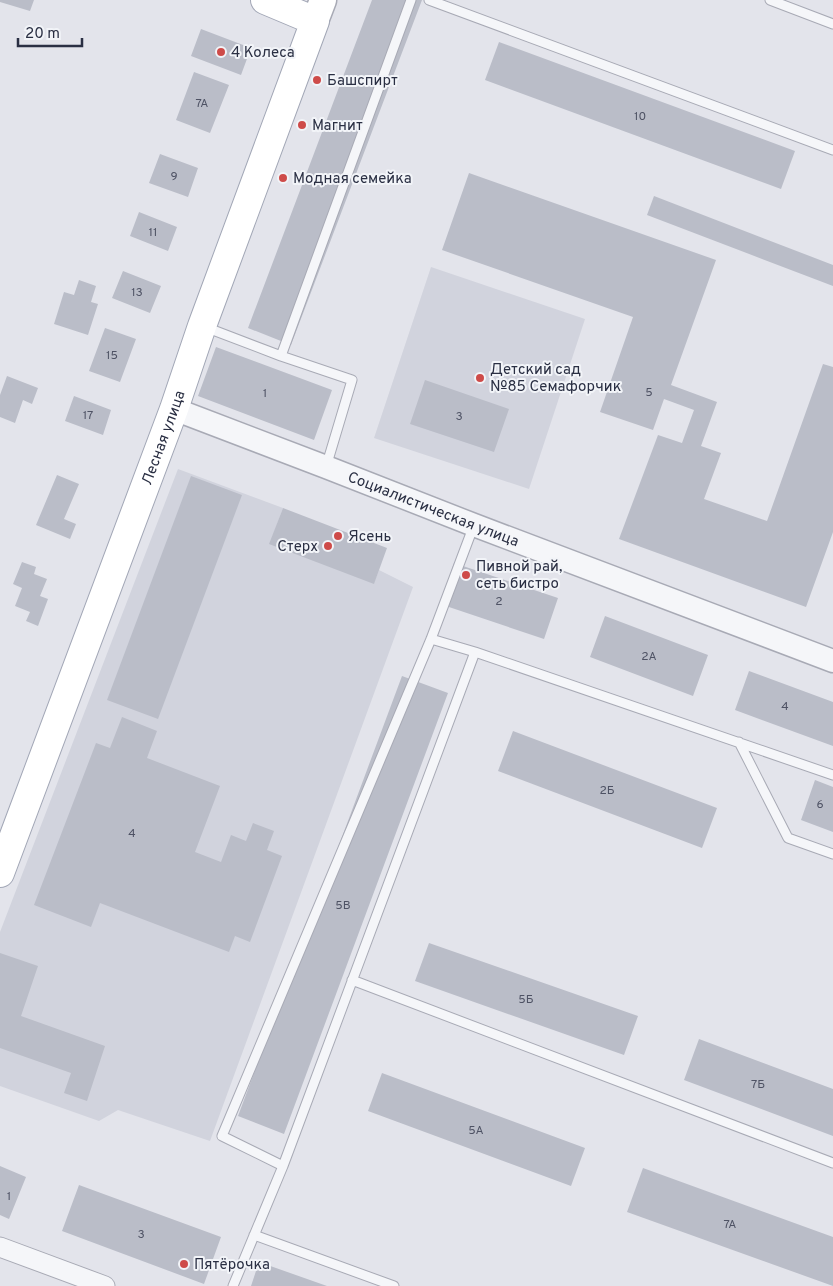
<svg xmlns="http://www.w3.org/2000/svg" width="833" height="1286" viewBox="0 0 833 1286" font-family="Overpass,sans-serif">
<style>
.built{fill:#d1d3dd}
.building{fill:#babdc8}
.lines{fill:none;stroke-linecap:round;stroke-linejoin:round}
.service-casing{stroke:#a8aab5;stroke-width:11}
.minor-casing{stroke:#a8aab5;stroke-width:21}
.tertiary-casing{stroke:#a8aab5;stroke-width:25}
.secondary-casing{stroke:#a8aab5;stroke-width:29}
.primary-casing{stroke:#a2a7b6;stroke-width:30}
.service{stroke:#f5f6f9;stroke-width:9}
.minor{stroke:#f5f6f9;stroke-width:19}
.tertiary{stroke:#f5f6f9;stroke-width:22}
.secondary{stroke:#fff;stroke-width:26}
.primary{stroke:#fff;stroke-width:28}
.poi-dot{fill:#ce4b49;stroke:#f2f4f8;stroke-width:2}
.labels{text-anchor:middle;stroke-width:4;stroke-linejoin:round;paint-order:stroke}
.number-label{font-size:12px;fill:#4e5264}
.poi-label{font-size:15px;fill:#2a2f43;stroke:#f2f4f8;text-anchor:start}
.street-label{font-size:15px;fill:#2a2f43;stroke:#f2f4f8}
</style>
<rect width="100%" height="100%" fill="#e3e4eb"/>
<path class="built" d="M 431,267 L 585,319 L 529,489 L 374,438 Z
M 178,469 L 283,508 L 270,543 L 374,583 L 379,570 L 413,587 L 210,1141 L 118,1110 L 99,1121 L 0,1086 L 0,932 Z"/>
<path class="building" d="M 0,0 L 34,0 L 30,11 L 0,2 Z
M 372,0 L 422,0 L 291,345 L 248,328 Z
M 201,29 L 251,48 L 241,75 L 191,56 Z
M 499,42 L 795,151 L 781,189 L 485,80 Z
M 194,72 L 229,85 L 210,133 L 176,120 Z
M 160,154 L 198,168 L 188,197 L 149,183 Z
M 469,173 L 716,260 L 671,385 L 717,402 L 701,446 L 721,453 L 704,499 L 767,521 L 823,364 L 833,367 L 833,532 L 806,607 L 619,539 L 658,435 L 682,443 L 694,410 L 664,399 L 653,430 L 600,412 L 633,317 L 442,250 Z
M 654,196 L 833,265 L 833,286 L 647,215 Z
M 139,212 L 177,227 L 168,251 L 130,236 Z
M 123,271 L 161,286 L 150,313 L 112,298 Z
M 79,280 L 96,286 L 91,302 L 98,304 L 88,335 L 54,324 L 64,292 L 74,295 Z
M 105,328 L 136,339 L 120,382 L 89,371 Z
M 216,347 L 332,390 L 314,440 L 198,396 Z
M 7,376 L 38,388 L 32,404 L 23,400 L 15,423 L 0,417 L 0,395 Z
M 425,380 L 509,409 L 494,452 L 410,424 Z
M 74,396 L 111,410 L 103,435 L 65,421 Z
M 57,475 L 79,484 L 64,519 L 76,524 L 70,539 L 36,525 Z
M 191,476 L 242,495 L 158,719 L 107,700 Z
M 283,508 L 387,548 L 374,584 L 269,544 Z
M 22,562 L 36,567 L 34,574 L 47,579 L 40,596 L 48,599 L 38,626 L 26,621 L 30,612 L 15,606 L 22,588 L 13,584 Z
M 454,563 L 558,598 L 544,639 L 440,604 Z
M 605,616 L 708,655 L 693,696 L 590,657 Z
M 749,671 L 833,702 L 833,746 L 735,710 Z
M 402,676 L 448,693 L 284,1134 L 238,1116 Z
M 122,717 L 157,731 L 147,758 L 220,786 L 195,852 L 221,862 L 231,835 L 246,841 L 253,823 L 274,831 L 267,850 L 282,856 L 250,942 L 235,936 L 229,952 L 100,903 L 91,927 L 34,905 L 96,743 L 110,748 Z
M 513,731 L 717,808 L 702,848 L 498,771 Z
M 815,780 L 833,787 L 833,832 L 801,820 Z
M 429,943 L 638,1016 L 624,1055 L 415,981 Z
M 0,953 L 38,966 L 21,1016 L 105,1046 L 87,1101 L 64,1093 L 71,1073 L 0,1048 Z
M 699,1039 L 833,1089 L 833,1136 L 684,1080 Z
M 382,1073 L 585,1148 L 571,1186 L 368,1111 Z
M 0,1166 L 26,1177 L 9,1219 L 0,1215 Z
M 643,1168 L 833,1237 L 833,1286 L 627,1212 Z
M 79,1185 L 221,1237 L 204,1284 L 62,1231 Z
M 259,1262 L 327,1286 L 251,1286 Z"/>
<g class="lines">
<defs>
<path id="service" d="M 429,0 L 833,150
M 770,0 L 833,24
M 205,327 L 281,356 L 352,380 L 326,467
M 281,356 L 411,0
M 431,639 L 475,652 L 833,775
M 739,742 L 788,838 L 833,854
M 352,980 L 833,1163
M 283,1166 L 475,652
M 254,1235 L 394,1286
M 233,1286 L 283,1166 L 222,1136 L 431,639 L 474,525"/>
<path id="minor" d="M 0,1247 L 105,1286"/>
<g id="tertiary">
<path id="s1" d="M 174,409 L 326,467 L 474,525 L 833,661"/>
</g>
<path id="secondary" d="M 315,21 L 323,0"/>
<g id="primary">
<path id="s2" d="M 0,873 L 174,409 L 202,326 L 315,21 L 265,0"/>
</g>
</defs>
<use href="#service" class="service-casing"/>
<use href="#minor" class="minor-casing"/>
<use href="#tertiary" class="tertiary-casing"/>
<use href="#secondary" class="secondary-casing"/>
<use href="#primary" class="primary-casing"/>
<use href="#service" class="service"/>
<use href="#minor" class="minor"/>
<use href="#tertiary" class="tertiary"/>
<use href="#secondary" class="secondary"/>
<use href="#primary" class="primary"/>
</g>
<g class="poi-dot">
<circle cx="221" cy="52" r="5"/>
<circle cx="317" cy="80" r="5"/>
<circle cx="302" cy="125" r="5"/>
<circle cx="283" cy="178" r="5"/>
<circle cx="480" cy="378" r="5"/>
<circle cx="338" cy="536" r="5"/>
<circle cx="328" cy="546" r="5"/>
<circle cx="466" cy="575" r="5"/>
<circle cx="184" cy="1264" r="5"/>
</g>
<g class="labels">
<g class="number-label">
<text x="202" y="107">7А</text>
<text x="640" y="120">10</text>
<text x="174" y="180">9</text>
<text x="153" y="236">11</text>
<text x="137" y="296">13</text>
<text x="112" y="359">15</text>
<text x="649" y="396">5</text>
<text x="265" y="397">1</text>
<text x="88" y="419">17</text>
<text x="459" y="420">3</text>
<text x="499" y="605">2</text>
<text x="649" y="660">2А</text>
<text x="785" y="710">4</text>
<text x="607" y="794">2Б</text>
<text x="820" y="808">6</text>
<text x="132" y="837">4</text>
<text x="343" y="909">5В</text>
<text x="526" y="1003">5Б</text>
<text x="758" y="1088">7Б</text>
<text x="476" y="1134">5А</text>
<text x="9" y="1200">1</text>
<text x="730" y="1228">7А</text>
<text x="141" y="1238">3</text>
</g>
<g class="poi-label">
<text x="231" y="57">4 Колеса</text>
<text x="327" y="85">Башспирт</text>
<text x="312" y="130">Магнит</text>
<text x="293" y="183">Модная семейка</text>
<text x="490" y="374">Детский сад<tspan x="490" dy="17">№85 Семафорчик</tspan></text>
<text x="348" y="541">Ясень</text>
<text x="318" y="551" text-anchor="end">Стерх</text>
<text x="476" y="571">Пивной рай,<tspan x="476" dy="17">сеть бистро</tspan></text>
<text x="194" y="1269">Пятёрочка</text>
</g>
<g class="street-label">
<text dy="5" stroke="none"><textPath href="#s2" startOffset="465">Лесная улица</textPath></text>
<text dy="5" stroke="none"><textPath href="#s1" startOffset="278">Социалистическая улица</textPath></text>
</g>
</g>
<path d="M18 38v8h64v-8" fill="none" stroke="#2a2f43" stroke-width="2.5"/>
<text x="25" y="38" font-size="15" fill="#2a2f43" stroke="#f2f4f8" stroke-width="4" paint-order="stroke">20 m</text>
</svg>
